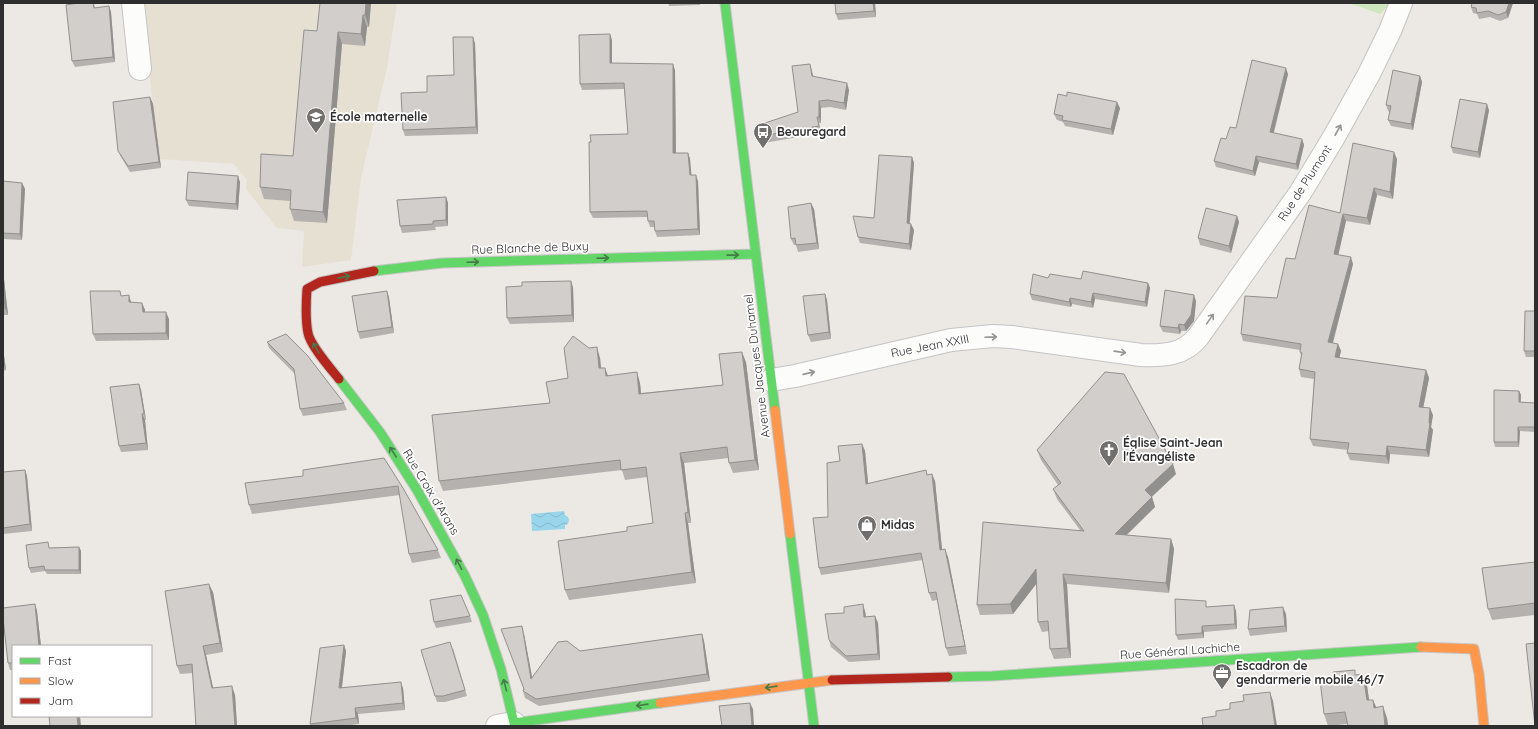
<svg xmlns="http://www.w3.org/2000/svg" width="1538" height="729" viewBox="0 0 1538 729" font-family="Quicksand,sans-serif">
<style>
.education{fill:#e6e0d3}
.grass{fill:#cee6be}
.water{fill:url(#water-waves)}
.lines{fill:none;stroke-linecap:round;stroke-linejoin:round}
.street-casing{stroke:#c5c4c5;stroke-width:24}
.fast-casing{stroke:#c5c4c5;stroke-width:11}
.slow-casing{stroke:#c5c4c5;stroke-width:11}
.jam-casing{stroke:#c5c4c5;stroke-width:11}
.street{stroke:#fcfcfb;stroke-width:22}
.fast{stroke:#63d668;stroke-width:9}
.slow{stroke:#ff974d;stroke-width:9}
.jam{stroke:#b3261e;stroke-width:9}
.wall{fill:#b4b1af}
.shaded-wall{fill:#92908e}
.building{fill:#d1cecb;stroke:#92908e}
.oneway{stroke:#959594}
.oneway2{stroke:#467a48}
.labels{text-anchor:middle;stroke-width:3.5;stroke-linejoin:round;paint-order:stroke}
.poi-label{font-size:12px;font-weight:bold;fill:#2e2e2e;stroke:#fff;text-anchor:start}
.street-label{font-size:12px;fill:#2e2e2e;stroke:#fff}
</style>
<defs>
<pattern id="water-waves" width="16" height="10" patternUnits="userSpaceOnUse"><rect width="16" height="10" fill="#99d6ec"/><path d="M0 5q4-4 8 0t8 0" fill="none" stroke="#84b8cb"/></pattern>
</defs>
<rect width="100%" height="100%" fill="#ece8e4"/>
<path class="education" d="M 140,3 L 397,3 L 387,68 L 361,178 L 351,260 L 302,267 L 304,231 L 277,228 L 246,189 L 247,180 L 234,164 L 160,159 Z"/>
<path class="grass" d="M 1349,3 L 1389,3 L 1387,7 L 1380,14 Z"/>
<path class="water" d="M 564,511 L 565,515 L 568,517 L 569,520 L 568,524 L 565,525 L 565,529 L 532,531 L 531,514 Z"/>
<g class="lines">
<defs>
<path id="street" d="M 133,3 L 140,69
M 771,380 L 795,376 L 951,340 L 993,336 L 1012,337 L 1141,355 C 1163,356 1184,355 1198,337 L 1300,193 L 1334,137 L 1369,74 L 1390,31 L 1401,3
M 497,726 L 514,723"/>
<path id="fast" d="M 725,3 L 775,410
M 374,271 L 442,263 L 756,254
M 339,379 L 380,432 L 417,490 L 465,576 L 483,615 L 501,669 L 514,723 L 660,703
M 790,534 L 814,726
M 948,677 L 992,676 L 1421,647"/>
<path id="slow" d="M 775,410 L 790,534
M 1421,647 L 1474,649 L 1479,674 L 1484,726
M 660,703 L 832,680"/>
<path id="jam" d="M 339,379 C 331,369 310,345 308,333 C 305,318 306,303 307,289 L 320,282 L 374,271
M 832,680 L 948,677"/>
</defs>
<use href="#street" class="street-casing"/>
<use href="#fast" class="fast-casing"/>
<use href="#slow" class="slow-casing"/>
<use href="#jam" class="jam-casing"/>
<use href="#street" class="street"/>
<use href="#fast" class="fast"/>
<use href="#slow" class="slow"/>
<use href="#jam" class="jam"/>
</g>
<path class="wall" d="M 78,3 L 94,3 L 95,8 L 109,6 L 111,12 L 115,62 L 75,67 L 72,61 Z
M 371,3 L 369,27 L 367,27 L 365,46 L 342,44 L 327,223 L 294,221 L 290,209 L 290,201 L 264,199 L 260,187 L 293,156 L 317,31 Z
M 668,3 L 700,3 L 700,5 L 669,6 Z
M 875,3 L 876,17 L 838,20 L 836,14 Z
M 1472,3 L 1513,3 L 1508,18 L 1500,21 L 1490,17 L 1479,19 L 1477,14 L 1473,13 L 1471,7 Z
M 612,40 L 612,63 L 675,70 L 676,153 L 688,153 L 690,159 L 691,175 L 698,181 L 700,235 L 657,237 L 655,231 L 654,227 L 650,227 L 648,221 L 647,217 L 593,218 L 590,212 L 591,142 L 628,134 L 624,89 L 582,90 L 580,84 Z
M 475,43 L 478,134 L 405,136 L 403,130 L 454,75 Z
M 812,71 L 813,76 L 849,90 L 846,110 L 830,107 L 821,108 L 821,123 L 819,123 L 822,133 L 764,143 L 762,136 L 798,112 Z
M 1288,74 L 1274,133 L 1302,139 L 1304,145 L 1298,170 L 1259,162 L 1255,176 L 1216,167 L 1214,161 L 1226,139 Z
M 1420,76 L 1422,82 L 1413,130 L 1391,126 L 1388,120 L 1390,112 L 1388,111 L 1386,105 Z
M 1067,96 L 1120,108 L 1113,135 L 1065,126 L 1063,122 L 1057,120 L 1054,114 Z
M 150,97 L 153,104 L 161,168 L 130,172 L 121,157 L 118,151 Z
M 1489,110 L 1480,158 L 1453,153 L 1451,147 Z
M 912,157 L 914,163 L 910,223 L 914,230 L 911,250 L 860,243 L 858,237 L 874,218 Z
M 1397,159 L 1393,199 L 1377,195 L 1370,225 L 1346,221 L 1338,254 L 1353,264 L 1333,343 L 1338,344 L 1341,351 L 1339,358 L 1426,370 L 1429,378 L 1423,408 L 1433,415 L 1431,427 L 1433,430 L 1429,457 L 1390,454 L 1389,464 L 1350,460 L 1347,453 L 1348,450 L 1313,446 L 1310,439 L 1314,379 L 1301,377 L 1299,369 L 1301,356 L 1300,352 L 1300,350 L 1243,341 L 1241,334 L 1277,298 L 1295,259 L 1340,213 Z
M 3,181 L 22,183 L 25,189 L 22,240 L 3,239 Z
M 240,182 L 238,210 L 189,206 L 186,200 Z
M 446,197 L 448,203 L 448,226 L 435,227 L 436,230 L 402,233 L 400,226 Z
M 814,209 L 819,249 L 798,252 L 796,245 L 794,245 L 791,239 Z
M 1237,216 L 1239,222 L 1231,253 L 1200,245 L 1198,238 Z
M 3,269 L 3,270 L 8,315 L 3,315 Z
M 1048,278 L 1081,279 L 1148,283 L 1150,288 L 1147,307 L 1095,299 L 1093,308 L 1072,304 L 1071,307 L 1032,300 L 1030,294 Z
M 522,286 L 573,287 L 574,322 L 510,324 L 507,318 Z
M 387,291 L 389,298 L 394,333 L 360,339 L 358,332 Z
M 825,294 L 827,300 L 831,339 L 811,342 L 808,335 Z
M 122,296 L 131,302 L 131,303 L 142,303 L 145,310 L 145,312 L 169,319 L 169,340 L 96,341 L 93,334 Z
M 1196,301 L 1194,321 L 1186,331 L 1181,331 L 1180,334 L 1163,332 L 1160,326 Z
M 1535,311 L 1535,357 L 1526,357 L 1524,351 Z
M 267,342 L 344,403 L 347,410 L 303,416 L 300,409 L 295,374 L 269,348 Z
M 3,348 L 6,370 L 3,371 Z
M 600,358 L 601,368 L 608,376 L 640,383 L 641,393 L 723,385 L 746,362 L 759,470 L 733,473 L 729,463 L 729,458 L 684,463 L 691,523 L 688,523 L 696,583 L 569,600 L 565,590 L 627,531 L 653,523 L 647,477 L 625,480 L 622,470 L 443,491 L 439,481 L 550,403 Z
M 139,384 L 141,390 L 146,420 L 145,420 L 148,450 L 121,452 L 119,446 Z
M 1519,391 L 1521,395 L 1521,402 L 1535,403 L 1535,432 L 1520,431 L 1519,447 L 1495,447 L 1494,442 Z
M 862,444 L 865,451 L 868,484 L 926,470 L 927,475 L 935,481 L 942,550 L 948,557 L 967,654 L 949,656 L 946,648 L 937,600 L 932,601 L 929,593 L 923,560 L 821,575 L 819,568 L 840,461 Z
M 1037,450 L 1176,474 L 1152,497 L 1155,507 L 1127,535 L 1171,539 L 1174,549 L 1169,593 L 1067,584 L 1071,658 L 1054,659 L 1050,649 L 1049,631 L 1042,632 L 1038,622 L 1037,583 L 1013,614 L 980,615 L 977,605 L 1080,530 L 1057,499 L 1053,489 L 1058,485 L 1041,460 Z
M 384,458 L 438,550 L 441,558 L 412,563 L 409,554 L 400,495 L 252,514 L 249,505 L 303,476 Z
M 25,470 L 27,476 L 32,531 L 3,534 L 3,472 Z
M 79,547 L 81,551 L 81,574 L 47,574 L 45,571 L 31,573 L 29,568 L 50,548 Z
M 1535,562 L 1535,615 L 1492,620 L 1488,609 Z
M 213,592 L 223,652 L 206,655 L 213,688 L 235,695 L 237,726 L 196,726 L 193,673 L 180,674 L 177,666 Z
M 35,604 L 37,611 L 41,646 L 13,646 L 13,670 L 10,670 L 8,663 L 3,618 L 3,608 Z
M 1234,605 L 1236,611 L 1237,629 L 1204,632 L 1204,638 L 1178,640 L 1176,635 L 1208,607 Z
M 865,611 L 866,617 L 875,616 L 878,623 L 880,660 L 849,662 L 831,647 L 829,640 Z
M 1286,614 L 1287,632 L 1250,636 L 1248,629 Z
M 470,616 L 472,622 L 436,628 L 434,622 Z
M 524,634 L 532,678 L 580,651 L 702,634 L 704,641 L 710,681 L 539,706 L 525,698 L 523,691 L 523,689 Z
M 344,645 L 346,651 L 342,688 L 403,688 L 405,710 L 358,714 L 359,724 L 343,726 L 311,726 L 310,724 Z
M 453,648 L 467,696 L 445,702 L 437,702 L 435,696 Z
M 1363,674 L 1367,686 L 1369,700 L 1373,700 L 1376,708 L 1387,718 L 1388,726 L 1348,726 L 1347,724 L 1328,726 L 1324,714 L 1357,675 Z"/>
<path class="shaded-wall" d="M 366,3 L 371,3 L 369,27 L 365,15 Z
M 873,3 L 875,3 L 876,17 L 874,11 Z
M 1509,3 L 1513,3 L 1508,18 L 1506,12 Z
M 109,6 L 111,12 L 115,62 L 113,57 Z
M 363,15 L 367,27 L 365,46 L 361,34 Z
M 338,32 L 342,44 L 327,223 L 323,212 Z
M 610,34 L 612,40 L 612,69 L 610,63 Z
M 473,37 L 475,43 L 478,134 L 476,127 Z
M 673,64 L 675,70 L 676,159 L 673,153 Z
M 810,64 L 812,71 L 814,82 L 812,76 Z
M 1286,68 L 1288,74 L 1272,138 L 1270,132 Z
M 1420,76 L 1422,82 L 1413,130 L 1411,124 Z
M 847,83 L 849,90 L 846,110 L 844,103 Z
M 150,97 L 153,104 L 161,168 L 159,162 Z
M 819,101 L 821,108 L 821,123 L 819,117 Z
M 1117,102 L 1120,108 L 1113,135 L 1111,129 Z
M 1487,104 L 1489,110 L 1480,158 L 1478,152 Z
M 1302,139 L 1304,145 L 1298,170 L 1296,164 Z
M 1394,152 L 1397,159 L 1393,199 L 1390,192 Z
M 688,153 L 690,159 L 692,181 L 690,175 Z
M 1256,156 L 1259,162 L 1255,176 L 1253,171 Z
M 912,157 L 914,163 L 909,229 L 907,223 Z
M 696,175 L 698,181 L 700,235 L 698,229 Z
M 238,176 L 240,182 L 238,210 L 236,204 Z
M 22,183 L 25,189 L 22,240 L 20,234 Z
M 1374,188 L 1377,195 L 1370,225 L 1367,218 Z
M 446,197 L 448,203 L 448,226 L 446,220 Z
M 811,203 L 814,209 L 819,249 L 817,243 Z
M 1343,214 L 1346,221 L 1337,261 L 1334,254 Z
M 1237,216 L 1239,222 L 1231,253 L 1229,246 Z
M 911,224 L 914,230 L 911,250 L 909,244 Z
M 1351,257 L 1353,264 L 1331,349 L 1328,342 Z
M 3,269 L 3,270 L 8,315 L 5,308 L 3,284 Z
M 571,281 L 573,287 L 574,322 L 572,315 Z
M 1148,283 L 1150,288 L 1147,307 L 1145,302 Z
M 387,291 L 389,298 L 394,333 L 392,327 Z
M 1093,293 L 1095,299 L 1093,308 L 1091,302 Z
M 825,294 L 827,300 L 831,339 L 829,332 Z
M 129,295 L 131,302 L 131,309 L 129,302 Z
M 1194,295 L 1196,301 L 1194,321 L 1186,331 L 1184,325 Z
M 1070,298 L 1072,304 L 1071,307 L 1069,302 Z
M 142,303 L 145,310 L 145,319 L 143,312 Z
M 166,312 L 169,319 L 169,340 L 166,333 Z
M 1179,324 L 1181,331 L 1180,334 L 1178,328 Z
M 1338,344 L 1341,351 L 1338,364 L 1335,357 Z
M 597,347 L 600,358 L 602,379 L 599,368 Z
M 3,348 L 6,370 L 3,364 Z
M 742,352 L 746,362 L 759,470 L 755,460 Z
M 605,368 L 609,378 L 606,376 Z
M 1426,370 L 1429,378 L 1422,414 L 1419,407 Z
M 637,372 L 640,383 L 642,404 L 639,394 Z
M 139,384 L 141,390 L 146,420 L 144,413 Z
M 1519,391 L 1521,395 L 1520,406 L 1519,402 Z
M 1430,408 L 1433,415 L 1431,427 L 1433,430 L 1429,457 L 1426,450 Z
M 142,414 L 145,420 L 148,450 L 146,443 Z
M 1518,427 L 1520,431 L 1519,447 L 1518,442 Z
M 862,444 L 865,451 L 869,492 L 866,484 Z
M 1387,446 L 1390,454 L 1389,464 L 1386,456 Z
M 680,453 L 684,463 L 691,523 L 688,512 Z
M 1173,464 L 1176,474 L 1149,499 L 1145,490 Z
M 25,470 L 27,476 L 32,531 L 30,524 Z
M 932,474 L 935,481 L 943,558 L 940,550 Z
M 1152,497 L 1155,507 L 1118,543 L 1115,534 Z
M 685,513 L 688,523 L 696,583 L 692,572 Z
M 1171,539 L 1174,549 L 1169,593 L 1166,583 Z
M 79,547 L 81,551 L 81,574 L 79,570 Z
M 945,549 L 948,557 L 967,654 L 965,646 Z
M 1036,569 L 1040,579 L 1013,614 L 1010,604 Z
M 1063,574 L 1067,584 L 1071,658 L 1068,648 Z
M 209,584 L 213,592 L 223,652 L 220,643 Z
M 35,604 L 37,611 L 41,646 L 39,646 Z
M 863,604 L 865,611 L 867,623 L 864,617 Z
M 1234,605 L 1236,611 L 1237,629 L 1235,624 Z
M 1283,607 L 1286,614 L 1287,632 L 1285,626 Z
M 875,616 L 878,623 L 880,660 L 878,654 Z
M 522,626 L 524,634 L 534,687 L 531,679 Z
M 1202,626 L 1204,632 L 1204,638 L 1202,633 Z
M 702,634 L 704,641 L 710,681 L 707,674 Z
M 344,645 L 346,651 L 341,694 L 339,688 Z
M 203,646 L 206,655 L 215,697 L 212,688 Z
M 1363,674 L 1367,686 L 1371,712 L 1367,700 Z
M 401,682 L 403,688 L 405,710 L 403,703 Z
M 232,686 L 235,695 L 237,726 L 235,726 Z
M 1270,692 L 1273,701 L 1277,726 L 1275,726 Z
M 1373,700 L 1378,711 L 1374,708 Z
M 750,703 L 753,709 L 754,726 L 752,726 Z
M 1383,706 L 1387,718 L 1388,726 L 1385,726 Z
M 355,708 L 358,714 L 359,724 L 356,718 Z
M 77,716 L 80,716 L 81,726 L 78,726 Z"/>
<path class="building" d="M 78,3 L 93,3 L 94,8 L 109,6 L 113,57 L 72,61 L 66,5 Z
M 320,3 L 366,3 L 365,15 L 363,15 L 361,34 L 338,32 L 323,212 L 290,209 L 291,190 L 260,187 L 261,154 L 293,156 L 304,30 L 317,31 Z
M 835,3 L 873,3 L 874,11 L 836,14 Z
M 1472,3 L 1509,3 L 1506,12 L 1498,15 L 1488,11 L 1477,13 L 1476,8 L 1471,7 Z
M 610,34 L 610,63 L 673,64 L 673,153 L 688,153 L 690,175 L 696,175 L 698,229 L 655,231 L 654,221 L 648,221 L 647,211 L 590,212 L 589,142 L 591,142 L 590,135 L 628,134 L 624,83 L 580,84 L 579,35 Z
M 453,37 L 473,37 L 476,127 L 403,130 L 401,93 L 427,92 L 427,76 L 454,75 Z
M 1252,60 L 1286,68 L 1270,132 L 1302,139 L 1296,164 L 1256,156 L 1253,171 L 1214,161 L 1221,138 L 1226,139 L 1230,127 L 1236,128 Z
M 810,64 L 812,76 L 847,83 L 844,103 L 828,100 L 819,101 L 819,117 L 817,117 L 819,126 L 762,136 L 759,125 L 798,112 L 792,66 Z
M 1393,70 L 1420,76 L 1411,124 L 1388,120 L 1391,106 L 1386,105 Z
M 1067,92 L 1117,102 L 1111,129 L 1062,120 L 1063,116 L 1054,114 L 1058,94 L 1067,96 Z
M 150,97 L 159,162 L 128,166 L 118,151 L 113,102 Z
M 1460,99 L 1487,104 L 1478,152 L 1451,147 Z
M 1353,143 L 1394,152 L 1390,192 L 1374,188 L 1367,218 L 1343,214 L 1334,254 L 1351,257 L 1328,342 L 1338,344 L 1335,357 L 1426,370 L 1419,407 L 1430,408 L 1429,423 L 1430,423 L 1426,450 L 1387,446 L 1386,456 L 1347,453 L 1349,443 L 1310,439 L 1315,372 L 1299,369 L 1302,353 L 1300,352 L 1301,344 L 1241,334 L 1245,296 L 1277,298 L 1286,258 L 1295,259 L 1309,205 L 1340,213 Z
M 879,155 L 912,157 L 907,223 L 911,224 L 909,244 L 858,237 L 853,216 L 874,218 Z
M 188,172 L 238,176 L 236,204 L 186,200 Z
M 3,181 L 22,183 L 20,234 L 3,233 Z
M 446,197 L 446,220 L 433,221 L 433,224 L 400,226 L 397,200 Z
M 811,203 L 817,243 L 796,245 L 795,238 L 791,239 L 788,207 Z
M 1206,208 L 1237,216 L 1229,246 L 1198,238 Z
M 1083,271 L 1148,283 L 1145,302 L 1093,293 L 1091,302 L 1070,298 L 1069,302 L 1030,294 L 1033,274 L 1048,278 L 1050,274 L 1081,279 Z
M 571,281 L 572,315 L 507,318 L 506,287 L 522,286 L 522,282 Z
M 3,284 L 5,308 L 3,308 Z
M 1165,290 L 1194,295 L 1191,315 L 1184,325 L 1179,324 L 1178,328 L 1160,326 Z
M 90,291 L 120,291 L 121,296 L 129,295 L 129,302 L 142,303 L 143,312 L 166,312 L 166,333 L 93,334 Z
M 387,291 L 392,327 L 358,332 L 352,296 Z
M 825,294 L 829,332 L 808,335 L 803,296 Z
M 1525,311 L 1535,311 L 1535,351 L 1524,351 Z
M 286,334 L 307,355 L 344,403 L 300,409 L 294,369 L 267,342 Z
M 573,336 L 589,348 L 597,347 L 599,368 L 605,368 L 606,376 L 637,372 L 639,394 L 723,385 L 719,354 L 742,352 L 755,460 L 729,463 L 727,447 L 680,453 L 688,512 L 685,513 L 692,572 L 565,590 L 558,541 L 627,531 L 627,527 L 653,523 L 646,467 L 621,470 L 620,460 L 439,481 L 432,415 L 550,403 L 546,382 L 568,378 L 564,348 Z
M 1105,372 L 1124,374 L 1173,464 L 1145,490 L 1152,497 L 1115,534 L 1171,539 L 1166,583 L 1063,574 L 1068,648 L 1050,649 L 1048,621 L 1038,622 L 1036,569 L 1010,604 L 977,605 L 983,522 L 1084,531 L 1053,489 L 1061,483 L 1037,450 Z
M 139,384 L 144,413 L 142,414 L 146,443 L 119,446 L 110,387 Z
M 1494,390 L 1519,391 L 1519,402 L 1535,403 L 1535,427 L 1518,427 L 1518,442 L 1494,442 Z
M 862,444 L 866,484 L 926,470 L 927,475 L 932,474 L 940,550 L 945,549 L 965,646 L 946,648 L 936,592 L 929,593 L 921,553 L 819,568 L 813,518 L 828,517 L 827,463 L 840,461 L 838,446 Z
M 384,458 L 403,488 L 438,550 L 409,554 L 398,486 L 249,505 L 245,483 L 303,476 L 303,470 Z
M 25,470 L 30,524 L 3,528 L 3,472 Z
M 48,542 L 49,548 L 79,547 L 79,570 L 45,570 L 44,566 L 29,568 L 26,545 Z
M 1535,562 L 1535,603 L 1488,609 L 1482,568 Z
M 209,584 L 220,643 L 203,646 L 212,688 L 232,686 L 235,726 L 196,726 L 192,664 L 177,666 L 165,591 Z
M 461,595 L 470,616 L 434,622 L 430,600 Z
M 1175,599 L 1206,601 L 1206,607 L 1234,605 L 1235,624 L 1202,626 L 1202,633 L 1176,635 Z
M 35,604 L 39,646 L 13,646 L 13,663 L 8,663 L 3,618 L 3,608 Z
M 863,604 L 864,617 L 875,616 L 878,654 L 846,656 L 829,640 L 825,614 L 844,613 L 844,607 Z
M 1283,607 L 1285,626 L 1248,629 L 1250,610 Z
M 522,626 L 531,679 L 558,642 L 567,641 L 580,651 L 702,634 L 707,674 L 536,699 L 523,691 L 524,689 L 501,629 Z
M 450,642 L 465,690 L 443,696 L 435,696 L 421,650 Z
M 1535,643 L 1535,726 L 1526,644 Z
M 344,645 L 339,688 L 401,682 L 403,703 L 355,708 L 356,718 L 310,724 L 320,648 Z
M 1355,670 L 1355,675 L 1363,674 L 1367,700 L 1373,700 L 1374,708 L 1383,706 L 1385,726 L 1348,726 L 1345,712 L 1324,714 L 1320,680 L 1334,678 L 1333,672 Z
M 1270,692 L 1275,726 L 1203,726 L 1202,718 L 1216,716 L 1216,711 L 1230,709 L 1230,703 L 1244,701 L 1243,695 Z
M 750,703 L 752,726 L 722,726 L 719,706 Z
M 49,716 L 77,716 L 78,726 L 50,726 Z"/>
<defs><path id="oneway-shaft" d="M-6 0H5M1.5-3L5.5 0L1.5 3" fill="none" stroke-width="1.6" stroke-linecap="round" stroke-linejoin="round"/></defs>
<g class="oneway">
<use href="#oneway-shaft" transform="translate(1338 130) rotate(-61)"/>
<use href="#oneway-shaft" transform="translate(1210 319) rotate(-55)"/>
<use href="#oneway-shaft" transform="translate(991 337) rotate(-2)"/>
<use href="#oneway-shaft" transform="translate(1120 352) rotate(8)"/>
<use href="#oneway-shaft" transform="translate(809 373) rotate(-13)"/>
</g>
<g class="oneway2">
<use href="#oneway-shaft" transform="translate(733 255) rotate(-1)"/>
<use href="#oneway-shaft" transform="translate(603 258) rotate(-2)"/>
<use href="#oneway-shaft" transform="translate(473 262) rotate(-2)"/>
<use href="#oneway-shaft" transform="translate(344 277) rotate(-11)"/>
<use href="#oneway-shaft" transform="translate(316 348) rotate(-120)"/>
<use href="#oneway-shaft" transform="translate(393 452) rotate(-123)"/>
<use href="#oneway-shaft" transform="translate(459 564) rotate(-117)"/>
<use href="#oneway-shaft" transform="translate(505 685) rotate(-104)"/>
<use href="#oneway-shaft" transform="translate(771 687) rotate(172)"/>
<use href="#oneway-shaft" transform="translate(642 705) rotate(172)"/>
</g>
<defs>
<symbol id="school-pin" viewBox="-11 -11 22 30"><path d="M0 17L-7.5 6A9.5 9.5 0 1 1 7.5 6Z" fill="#706f6e" stroke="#fff"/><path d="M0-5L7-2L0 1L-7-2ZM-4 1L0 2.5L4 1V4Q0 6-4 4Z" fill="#fff"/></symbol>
<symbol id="bus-pin" viewBox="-11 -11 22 30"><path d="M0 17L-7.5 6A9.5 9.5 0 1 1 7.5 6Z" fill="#706f6e" stroke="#fff"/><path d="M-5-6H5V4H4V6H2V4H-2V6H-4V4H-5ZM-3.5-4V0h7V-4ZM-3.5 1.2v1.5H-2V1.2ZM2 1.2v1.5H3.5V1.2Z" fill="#fff"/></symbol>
<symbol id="church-pin" viewBox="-11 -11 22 30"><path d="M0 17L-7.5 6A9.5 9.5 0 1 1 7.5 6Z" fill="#706f6e" stroke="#fff"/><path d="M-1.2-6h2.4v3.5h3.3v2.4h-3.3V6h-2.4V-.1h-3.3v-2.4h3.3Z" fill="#fff"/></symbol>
<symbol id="shop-pin" viewBox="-11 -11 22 30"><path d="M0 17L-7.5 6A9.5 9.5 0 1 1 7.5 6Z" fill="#706f6e" stroke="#fff"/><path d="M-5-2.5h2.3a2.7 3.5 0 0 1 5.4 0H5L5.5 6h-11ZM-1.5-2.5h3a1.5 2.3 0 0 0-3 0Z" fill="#fff"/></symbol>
<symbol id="office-pin" viewBox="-11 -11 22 30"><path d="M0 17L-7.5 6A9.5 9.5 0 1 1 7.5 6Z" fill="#706f6e" stroke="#fff"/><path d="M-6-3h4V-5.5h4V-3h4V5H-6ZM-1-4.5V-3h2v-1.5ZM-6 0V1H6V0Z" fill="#fff"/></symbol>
</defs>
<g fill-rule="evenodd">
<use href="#school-pin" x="305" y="106" width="22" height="30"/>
<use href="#bus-pin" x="752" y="121" width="22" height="30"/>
<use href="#church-pin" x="1098" y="439" width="22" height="30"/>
<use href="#shop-pin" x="856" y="514" width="22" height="30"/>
<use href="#office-pin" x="1211" y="662" width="22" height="30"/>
</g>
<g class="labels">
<g class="poi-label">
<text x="330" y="121">École maternelle</text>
<text x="777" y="136">Beauregard</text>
<text x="1123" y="447">Église Saint-Jean<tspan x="1123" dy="14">l'Évangéliste</tspan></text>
<text x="881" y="529">Midas</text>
<text x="1236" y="670">Escadron de<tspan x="1236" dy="14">gendarmerie mobile 46/7</tspan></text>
</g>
<g class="street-label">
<text transform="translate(1305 183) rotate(-57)" y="4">Rue de Plumont</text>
<text transform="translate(530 248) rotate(-2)" y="4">Rue Blanche de Buxy</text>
<text transform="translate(930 346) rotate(-11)" y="4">Rue Jean XXIII</text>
<text transform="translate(757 366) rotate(-97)" y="4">Avenue Jacques Duhamel</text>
<text transform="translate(431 492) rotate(59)" y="4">Rue Croix d'Arans</text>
<text transform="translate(1180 651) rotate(-4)" y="4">Rue Général Lachiche</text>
</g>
</g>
<rect width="1538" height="729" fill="none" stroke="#2e2e2e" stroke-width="8"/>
<rect x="12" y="645" width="140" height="72" fill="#ffffff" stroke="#ababab"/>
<rect x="20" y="658" width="20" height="6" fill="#63d668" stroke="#ababab"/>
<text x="48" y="665" font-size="12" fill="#2e2e2e">Fast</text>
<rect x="20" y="678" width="20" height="6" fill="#ff974d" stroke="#ababab"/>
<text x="48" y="685" font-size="12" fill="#2e2e2e">Slow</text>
<rect x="20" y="698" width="20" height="6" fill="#b3261e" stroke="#ababab"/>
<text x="48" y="705" font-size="12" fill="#2e2e2e">Jam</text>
</svg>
